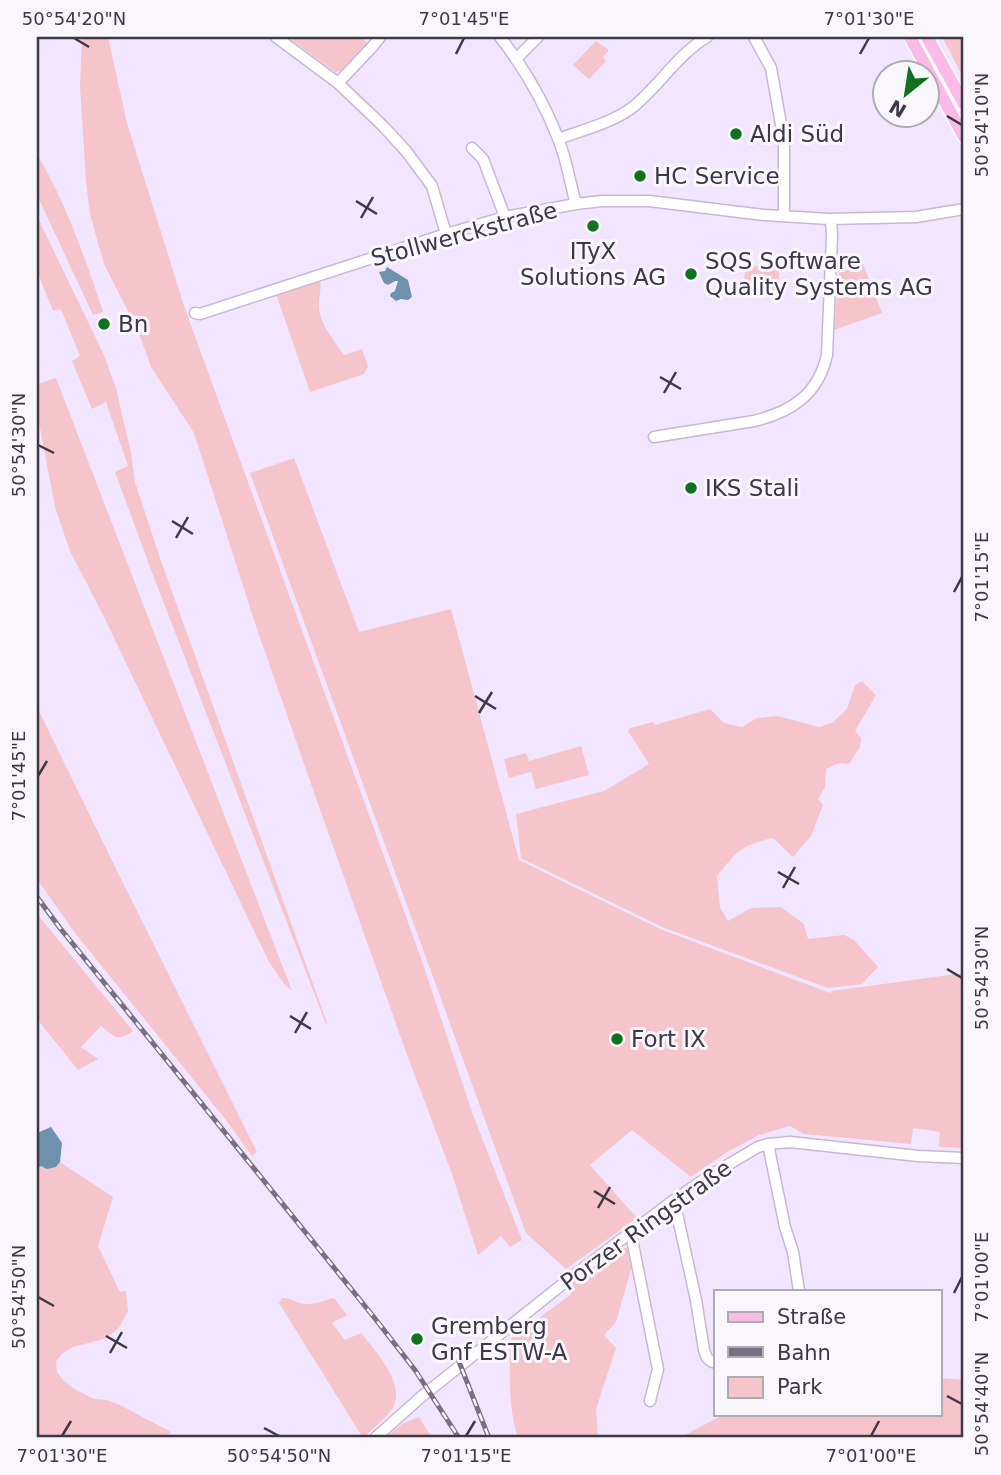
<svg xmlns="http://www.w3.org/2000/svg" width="1001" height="1475" viewBox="0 0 1001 1475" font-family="'DejaVu Sans',sans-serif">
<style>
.green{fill:#f5c5cb}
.water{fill:#6e92ad}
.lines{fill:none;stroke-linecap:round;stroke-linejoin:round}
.minor-casing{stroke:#c5b8d6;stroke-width:13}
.major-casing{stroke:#fff;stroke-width:15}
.minor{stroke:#fff;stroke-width:10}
.major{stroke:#fabbe9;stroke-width:12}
.rail-casing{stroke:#787081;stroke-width:5}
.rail{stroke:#f9f7fd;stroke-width:2.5;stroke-dasharray:8;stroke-linecap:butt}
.ticks{fill:none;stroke:#3d3844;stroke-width:2.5}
.poi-dot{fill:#11711f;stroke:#f9f7fd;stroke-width:2.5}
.labels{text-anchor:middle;stroke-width:6;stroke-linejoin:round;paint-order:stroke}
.poi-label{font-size:23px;fill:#3d3844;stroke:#f9f7fd;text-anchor:start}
.street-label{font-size:23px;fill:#3d3844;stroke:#f9f7fd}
.neatline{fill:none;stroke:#3d3844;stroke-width:2.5}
.ticks-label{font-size:18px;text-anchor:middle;fill:#3d3844}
</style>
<rect width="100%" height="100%" fill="#f1e5ff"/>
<path class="green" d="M 82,37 L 108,37 L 127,123 L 184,306 L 421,958 L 473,1115 L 522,1240 L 510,1247 L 501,1236 L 478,1255 L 452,1174 L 406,1052 L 317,801 L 256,626 L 194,433 L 151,367 L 139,333 L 104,264 L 90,214 L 86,181 L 80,86 Z
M 288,37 L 359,37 L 368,43 L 341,71 L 335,72 Z
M 942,37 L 964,37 L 964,79 Z
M 596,41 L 609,50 L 603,57 L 606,61 L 589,79 L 573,65 Z
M 37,154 C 66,203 85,257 103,312 L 93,315 L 37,195 Z
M 37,216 L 103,353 L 116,388 L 131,453 L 135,482 L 161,561 L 327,1023 L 326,1024 L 150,567 L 115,472 L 128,466 L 106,402 L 92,409 L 72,361 L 80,356 L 61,309 L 53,311 L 37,271 Z
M 863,264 L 882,313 L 834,330 L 839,273 Z
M 745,266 L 779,267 L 779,292 L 744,291 Z
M 320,279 C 322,291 318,297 319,308 C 320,325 335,341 344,355 L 362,349 L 368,366 L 364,374 L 310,392 L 276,294 Z
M 56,378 L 292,991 L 284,984 L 269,962 L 104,617 L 70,551 L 55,507 L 37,412 L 37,384 Z
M 294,458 L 359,632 L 451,609 L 519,860 L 660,929 L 830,993 L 832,991 L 964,973 L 964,1148 L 939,1147 L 940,1132 L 913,1128 L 911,1144 L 804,1134 L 790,1126 L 759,1135 L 727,1152 L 691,1177 L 632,1130 L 590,1165 L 637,1218 L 566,1269 L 526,1233 L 250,473 Z
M 862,681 L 876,695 L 855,731 L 861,738 L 860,747 L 849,764 L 839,763 L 826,769 L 825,787 L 818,799 L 823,805 L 811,836 L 793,857 L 773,838 C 741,845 737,851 717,876 L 720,908 L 728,921 L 751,908 L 781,907 L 804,924 L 808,939 L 844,935 L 854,940 L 878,967 L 862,984 L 828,988 L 662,927 L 521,858 L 516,814 L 604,791 L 649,764 L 628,731 L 630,728 L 653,722 L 655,725 L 710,709 L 724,723 L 742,727 L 757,718 L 778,716 L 819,727 L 832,723 L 847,709 L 855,685 Z
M 37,707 L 119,875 L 257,1152 L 252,1156 L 226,1120 L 75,933 L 37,879 Z
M 581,746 L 589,775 L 536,789 L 531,772 L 509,778 L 504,759 L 526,753 L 529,761 Z
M 37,914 L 133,1031 C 116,1043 115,1036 101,1026 L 81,1047 L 98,1059 L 78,1070 L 37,1019 Z
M 60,1162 L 113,1197 L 98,1246 L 120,1292 L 126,1291 L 128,1312 L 118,1329 L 104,1339 L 73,1347 L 63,1353 L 56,1361 L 57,1372 L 64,1381 L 76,1390 L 94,1399 L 107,1400 L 120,1405 L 171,1432 L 165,1438 L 37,1438 L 37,1169 L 41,1166 L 56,1167 Z
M 624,1248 L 628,1248 L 631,1252 L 633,1262 L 616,1322 L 604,1335 L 616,1348 L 596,1409 L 598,1438 L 518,1438 C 508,1406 509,1373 511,1339 L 570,1295 L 572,1284 L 602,1259 Z
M 282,1298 C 291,1298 296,1303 305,1304 C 315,1305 324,1300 334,1298 L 347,1315 L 332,1323 L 345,1340 L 361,1333 C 375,1351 409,1386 391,1410 C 384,1420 372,1429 363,1438 L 279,1303 Z
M 940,1378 L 964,1380 L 964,1438 L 679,1438 L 725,1414 L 940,1414 Z
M 419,1417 L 432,1438 L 385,1438 L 402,1424 Z"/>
<path class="water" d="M 387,267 L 408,280 L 412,297 L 408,300 L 401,299 L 396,301 L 390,296 L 391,293 L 395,291 L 398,281 L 395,281 L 388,285 L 384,283 L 379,272 L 385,271 Z
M 51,1127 L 62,1143 L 60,1162 L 56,1167 L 47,1169 L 41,1166 L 37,1169 L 37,1133 Z"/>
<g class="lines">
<defs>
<path id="minor" d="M 276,37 L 338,83 L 383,126 L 406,151 L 432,186 L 446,234
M 500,37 C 524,68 545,104 559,141 C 567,161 570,183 576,204
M 754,37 L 771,68 L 784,141 L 784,216
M 516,59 L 538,37
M 338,83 L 373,46 L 380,37
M 558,139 C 583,130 612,123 633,107 C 660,85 677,55 707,37
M 472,148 L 483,159 L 505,217
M 195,313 L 200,314 L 446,234 L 505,217 L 576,204 L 602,201 L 649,201 L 764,215 L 829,219 L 916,217 L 964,209
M 654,437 L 754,421 C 791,412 818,395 827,355 L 832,236 L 831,219
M 768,1144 L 785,1227 L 793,1252 L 799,1291
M 674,1200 L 696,1300 L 704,1350 C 706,1357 708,1361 716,1363
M 631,1234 L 658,1369 L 650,1401
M 375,1438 L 421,1397 L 569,1279 L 674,1200 L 709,1176 L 758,1147 L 768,1144 L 790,1142 L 918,1156 L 964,1158"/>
<path id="major" d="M 910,37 L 964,137
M 927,37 L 964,104"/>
</defs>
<use href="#minor" class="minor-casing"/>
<use href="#major" class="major-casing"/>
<use href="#minor" class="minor"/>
<use href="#major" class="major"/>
<defs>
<path id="rail" d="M 37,897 L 60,928 L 373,1316 L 415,1370 L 459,1438
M 456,1354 L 489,1438"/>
</defs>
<use href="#rail" class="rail-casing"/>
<use href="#rail" class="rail"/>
</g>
<path class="ticks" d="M 74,38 L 89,47M 456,54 L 464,38M 860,54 L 869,38M 947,116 L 962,125M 356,201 L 377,214M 361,218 L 373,197M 660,377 L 681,389M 664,393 L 676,372M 38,445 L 54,453M 172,521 L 193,534M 176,538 L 188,517M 954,592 L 962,577M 475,696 L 496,709M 479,713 L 492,692M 38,776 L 47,761M 778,872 L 799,884M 783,888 L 795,867M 947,969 L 962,978M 290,1016 L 311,1029M 295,1033 L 307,1012M 594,1191 L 615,1204M 598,1208 L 610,1187M 954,1293 L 962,1277M 38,1297 L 54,1306M 106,1336 L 127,1348M 110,1353 L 122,1332M 947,1396 L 962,1404M 264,1428 L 279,1436M 62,1436 L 71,1421M 466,1436 L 475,1421M 871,1436 L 879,1421"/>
<g class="poi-dot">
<circle cx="736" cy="134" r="7"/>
<circle cx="640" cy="176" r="7"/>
<circle cx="593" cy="226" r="7"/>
<circle cx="691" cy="274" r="7"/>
<circle cx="104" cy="324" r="7"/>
<circle cx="691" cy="488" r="7"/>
<circle cx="617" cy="1039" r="7"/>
<circle cx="417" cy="1339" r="7"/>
</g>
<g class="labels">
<g class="poi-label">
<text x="750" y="142">Aldi Süd</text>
<text x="654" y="184">HC Service</text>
<text x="593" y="259" text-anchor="middle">ITyX<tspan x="593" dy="26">Solutions AG</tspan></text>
<text x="705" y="269">SQS Software<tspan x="705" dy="26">Quality Systems AG</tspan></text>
<text x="118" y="332">Bn</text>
<text x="705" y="496">IKS Stali</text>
<text x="631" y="1047">Fort IX</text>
<text x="431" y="1334">Gremberg<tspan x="431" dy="26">Gnf ESTW-A</tspan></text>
</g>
<g class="street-label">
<text transform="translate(464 234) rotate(-15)" y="8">Stollwerckstraße</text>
<text transform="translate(646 1225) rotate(-36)" y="8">Porzer Ringstraße</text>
</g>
</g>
<rect width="1001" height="1475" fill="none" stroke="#f9f7fd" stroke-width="77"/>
<rect x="714" y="1290" width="228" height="126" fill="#f9f7fd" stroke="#aeabb3" stroke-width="2"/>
<rect x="728" y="1312" width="35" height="10" fill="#fabbe9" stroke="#aeabb3" stroke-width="2"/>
<text x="777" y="1324" font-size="21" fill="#3d3844">Straße</text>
<rect x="728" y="1347" width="35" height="10" fill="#787081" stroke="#aeabb3" stroke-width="2"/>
<text x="777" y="1360" font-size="21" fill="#3d3844">Bahn</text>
<rect x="728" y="1377" width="35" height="21" fill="#f5c5cb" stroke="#aeabb3" stroke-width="2"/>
<text x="777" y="1394" font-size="21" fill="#3d3844">Park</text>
<g transform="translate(906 94) rotate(210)"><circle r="33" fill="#f9f7fd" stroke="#aeabb3" stroke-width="2"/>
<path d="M0-5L12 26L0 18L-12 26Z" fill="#11711f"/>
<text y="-10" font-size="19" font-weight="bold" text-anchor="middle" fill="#3d3844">N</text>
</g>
<rect x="38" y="38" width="924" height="1398" class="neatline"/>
<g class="ticks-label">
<text x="74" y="25">50°54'20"N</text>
<text x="464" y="25">7°01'45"E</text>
<text x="869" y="25">7°01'30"E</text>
<text transform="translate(982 125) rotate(-90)" y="6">50°54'10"N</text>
<text transform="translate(19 445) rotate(-90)" y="6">50°54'30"N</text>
<text transform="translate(982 577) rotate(-90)" y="6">7°01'15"E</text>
<text transform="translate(19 776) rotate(-90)" y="6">7°01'45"E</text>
<text transform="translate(982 978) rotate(-90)" y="6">50°54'30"N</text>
<text transform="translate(982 1277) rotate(-90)" y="6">7°01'00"E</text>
<text transform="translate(19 1297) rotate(-90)" y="6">50°54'50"N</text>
<text transform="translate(982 1404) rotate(-90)" y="6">50°54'40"N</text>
<text x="62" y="1462">7°01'30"E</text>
<text x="279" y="1462">50°54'50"N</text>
<text x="466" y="1462">7°01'15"E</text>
<text x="871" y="1462">7°01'00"E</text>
</g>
</svg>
